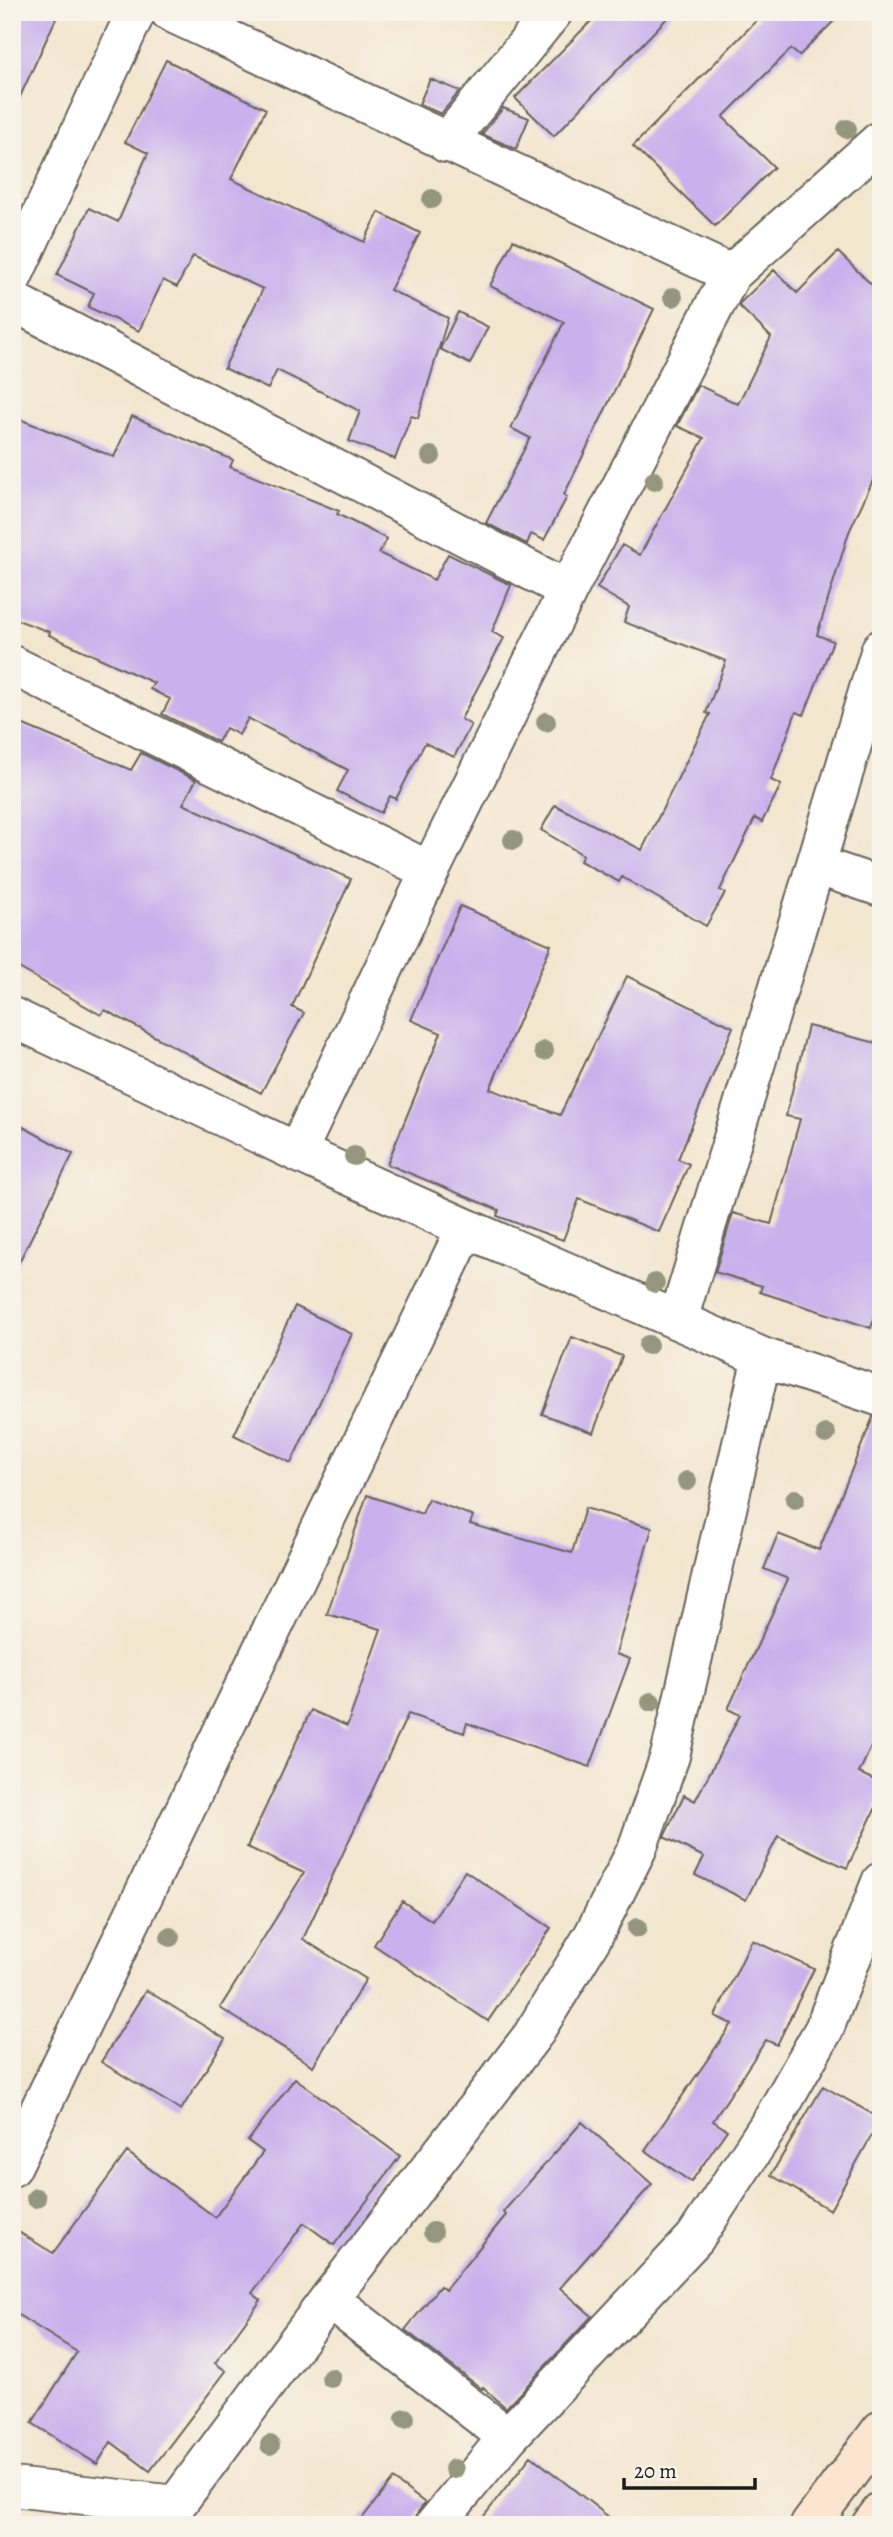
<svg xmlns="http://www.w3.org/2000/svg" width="893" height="2537" viewBox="0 0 893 2537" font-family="Alegreya,serif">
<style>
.building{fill:#c8b1ec}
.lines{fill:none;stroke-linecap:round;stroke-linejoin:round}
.minor-casing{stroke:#67635b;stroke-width:42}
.secondary-casing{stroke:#67635b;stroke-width:42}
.minor{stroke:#fff;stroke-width:38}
.secondary{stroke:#fce5cf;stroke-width:38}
.tree{fill:#94967e}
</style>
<rect width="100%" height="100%" fill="#f7f3e8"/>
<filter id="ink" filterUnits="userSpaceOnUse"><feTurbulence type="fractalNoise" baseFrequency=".0143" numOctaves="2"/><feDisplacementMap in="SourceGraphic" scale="14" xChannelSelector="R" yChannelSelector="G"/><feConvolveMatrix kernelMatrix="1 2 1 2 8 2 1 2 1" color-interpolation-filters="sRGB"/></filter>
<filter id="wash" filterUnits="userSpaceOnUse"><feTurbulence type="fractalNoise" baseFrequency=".00686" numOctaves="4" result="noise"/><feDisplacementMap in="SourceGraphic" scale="28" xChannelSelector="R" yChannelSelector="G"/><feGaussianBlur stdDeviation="1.57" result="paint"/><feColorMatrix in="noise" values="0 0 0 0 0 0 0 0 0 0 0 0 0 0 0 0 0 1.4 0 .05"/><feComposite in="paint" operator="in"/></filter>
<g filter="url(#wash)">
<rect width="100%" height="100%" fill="#f3e6cf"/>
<g id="blocks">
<path class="building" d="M 12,12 L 59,12 L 12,114 Z
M 600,12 L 673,12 L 554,136 L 515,98 Z
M 753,12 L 843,12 L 799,56 L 791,49 L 723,117 L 774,167 L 715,226 L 633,146 L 759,18 Z
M 166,60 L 266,109 L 231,179 L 364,242 L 379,212 L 420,233 L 390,290 L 448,318 L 418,418 L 411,416 L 395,459 L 349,441 L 360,411 L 277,370 L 268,389 L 224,368 L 263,289 L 193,256 L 177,287 L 163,280 L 139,331 L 88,307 L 94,293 L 57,275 L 89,208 L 118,222 L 148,153 L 125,142 Z
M 430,79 L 460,91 L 441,114 L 419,104 Z
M 503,108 L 529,118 L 516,149 L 482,134 Z
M 513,240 L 654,309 L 564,495 L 567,497 L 544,540 L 531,534 L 527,544 L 486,523 L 530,438 L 511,428 L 564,322 L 490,286 Z
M 838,252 L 881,294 L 881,463 L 849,532 L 817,635 L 833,641 L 804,715 L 796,712 L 771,780 L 781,785 L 762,822 L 755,818 L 720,890 L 725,893 L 706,926 L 622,877 L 619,882 L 580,861 L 583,855 L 541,830 L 555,805 L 642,850 L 710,714 L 706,713 L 726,661 L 624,622 L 629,607 L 597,588 L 622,545 L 640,555 L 704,438 L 677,426 L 698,385 L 738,404 L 771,337 L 739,306 L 740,303 L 774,270 L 797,293 Z
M 458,312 L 488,327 L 470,364 L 440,349 Z
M 12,416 L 114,457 L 132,416 L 233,460 L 230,467 L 339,511 L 337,514 L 387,539 L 379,553 L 434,580 L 448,554 L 511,585 L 492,632 L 504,638 L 461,719 L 471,725 L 454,757 L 425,743 L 396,799 L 390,796 L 381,813 L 337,791 L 348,770 L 248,718 L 239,735 L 226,728 L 218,742 L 162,714 L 170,699 L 150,689 L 154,683 L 49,635 L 50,632 L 12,618 Z
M 12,720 L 131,770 L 141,753 L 196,780 L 183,804 L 351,879 L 292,1007 L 304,1013 L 261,1093 L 105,1010 L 101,1015 L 12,964 Z
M 460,906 L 551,945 L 490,1089 L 560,1115 L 627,976 L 733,1027 L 678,1159 L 689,1164 L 659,1232 L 579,1199 L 563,1240 L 497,1216 L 499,1210 L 387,1164 L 441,1033 L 411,1020 Z
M 808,1026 L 881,1044 L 881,1299 L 871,1328 L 760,1292 L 762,1286 L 715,1272 L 733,1213 L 771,1224 L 800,1119 L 786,1116 Z
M 12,1121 L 73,1154 L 12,1276 Z
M 295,1306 L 352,1334 L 291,1463 L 234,1435 Z
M 572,1337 L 622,1356 L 593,1433 L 542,1414 Z
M 873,1417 L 881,1418 L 881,1725 L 859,1773 L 881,1783 L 881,1797 L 847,1868 L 778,1836 L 746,1900 L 695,1875 L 704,1857 L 664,1837 L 684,1795 L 695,1801 L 740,1715 L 728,1709 L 788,1579 L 764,1569 L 778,1534 L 819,1550 Z
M 367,1495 L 422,1514 L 428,1499 L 473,1516 L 470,1524 L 572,1553 L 585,1508 L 652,1528 L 616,1654 L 630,1659 L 590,1767 L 467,1723 L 464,1733 L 408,1714 L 303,1939 L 366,1979 L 313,2066 L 220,2008 L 304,1873 L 247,1847 L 311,1710 L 347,1726 L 381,1629 L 327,1614 Z
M 465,1871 L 551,1928 L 488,2021 L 374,1945 L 402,1901 L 432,1921 Z
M 752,1940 L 814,1969 L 777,2045 L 766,2040 L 713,2121 L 727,2130 L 691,2182 L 645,2150 L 732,2024 L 715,2016 Z
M 146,1990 L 225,2039 L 181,2110 L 101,2062 Z
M 295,2078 L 400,2156 L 334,2245 L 304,2223 L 252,2293 L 261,2300 L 215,2363 L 226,2371 L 150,2471 L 111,2442 L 97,2464 L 32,2423 L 77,2352 L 12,2311 L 12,2228 L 53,2253 L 127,2152 L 215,2217 L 263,2152 L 248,2141 Z
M 823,2086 L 881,2119 L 830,2210 L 771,2175 Z
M 582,2122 L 652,2184 L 560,2288 L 592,2316 L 506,2408 L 483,2387 L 482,2389 L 405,2330 L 440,2286 L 445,2290 L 506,2215 L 503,2212 Z
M 531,2456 L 619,2525 L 477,2525 Z
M 393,2479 L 425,2503 L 418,2512 L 414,2525 L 357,2525 Z"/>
</g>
</g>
<g filter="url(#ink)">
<use href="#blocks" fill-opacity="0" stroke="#67635b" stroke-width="2"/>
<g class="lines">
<defs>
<path id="minor" d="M 170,12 L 731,274
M 446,143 L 553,12
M 12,278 L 136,12
M 12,301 L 568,590
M 12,665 L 430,871
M 816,865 L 881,887
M 12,1017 L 297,1152 L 466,1228 L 762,1357 L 881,1397
M 297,1152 L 430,871 L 568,590 L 731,274 L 881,140
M 678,1320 L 881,649
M 12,2167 L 466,1228
M 329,2299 L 508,2437
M 12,2487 L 176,2505
M 161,2525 L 329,2299 L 532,2036 L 593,1936 L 637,1849 L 670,1756 L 762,1357
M 435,2525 L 508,2437 L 695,2238 L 773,2119 L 824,2029 L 881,1882"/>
<path id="secondary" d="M 810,2525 L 881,2430
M 871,2525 L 881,2512"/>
</defs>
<use href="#minor" class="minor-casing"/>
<use href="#secondary" class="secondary-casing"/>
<use href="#minor" class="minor"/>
<use href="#secondary" class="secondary"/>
</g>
<g class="tree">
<circle cx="847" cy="129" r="10"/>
<circle cx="432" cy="199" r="10"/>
<circle cx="673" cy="297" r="10"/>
<circle cx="431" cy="456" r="10"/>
<circle cx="654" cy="481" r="10"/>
<circle cx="546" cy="722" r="10"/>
<circle cx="513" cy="840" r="10"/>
<circle cx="544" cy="1051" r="10"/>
<circle cx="354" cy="1156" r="10"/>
<circle cx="655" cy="1283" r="10"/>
<circle cx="648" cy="1345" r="10"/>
<circle cx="826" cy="1434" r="10"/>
<circle cx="687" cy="1481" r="10"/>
<circle cx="795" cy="1499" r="10"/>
<circle cx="651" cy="1702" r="10"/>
<circle cx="637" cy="1928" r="10"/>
<circle cx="170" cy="1937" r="10"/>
<circle cx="36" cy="2198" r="10"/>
<circle cx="433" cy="2232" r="10"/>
<circle cx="331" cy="2378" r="10"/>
<circle cx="405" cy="2418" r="10"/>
<circle cx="270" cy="2445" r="10"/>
<circle cx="454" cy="2469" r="10"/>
</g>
</g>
<rect width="893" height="2537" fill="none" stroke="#f7f3e8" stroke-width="42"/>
<path d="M624 2478v10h131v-10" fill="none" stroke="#1c1c1c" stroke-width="3.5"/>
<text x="634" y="2478" font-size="21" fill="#1c1c1c" stroke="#f7f3e8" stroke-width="5" paint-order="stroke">20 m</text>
</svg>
